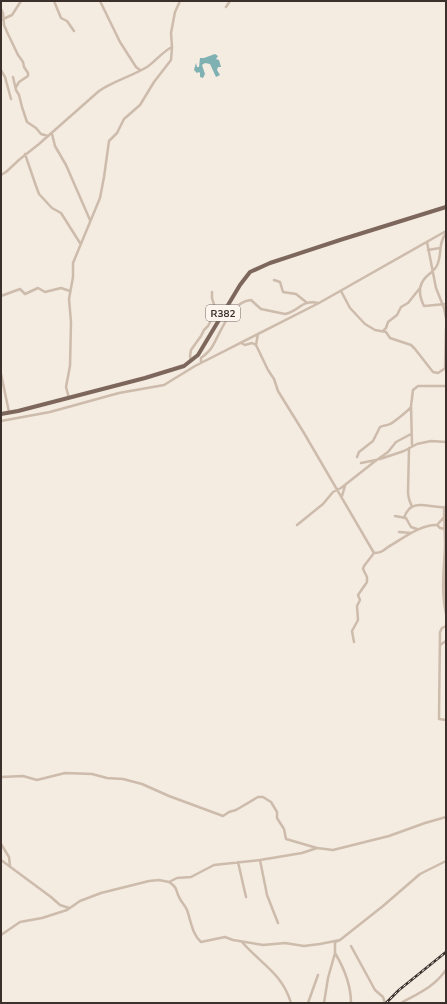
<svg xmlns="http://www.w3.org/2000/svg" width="447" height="1004" viewBox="0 0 447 1004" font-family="'Nunito Sans',sans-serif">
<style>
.water{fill:#7fb0b2}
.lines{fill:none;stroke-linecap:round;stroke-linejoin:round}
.minor{stroke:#cdbbac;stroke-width:2.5}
.primary{stroke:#7d675c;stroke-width:4}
.rail-casing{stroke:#3b302b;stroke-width:2.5}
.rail{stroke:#fbf5ee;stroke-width:1;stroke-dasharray:3;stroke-linecap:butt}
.labels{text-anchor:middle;stroke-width:3;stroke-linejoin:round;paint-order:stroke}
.shield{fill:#fbf5ee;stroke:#756b66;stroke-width:1}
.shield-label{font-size:10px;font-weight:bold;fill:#3b302b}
</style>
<rect width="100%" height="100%" fill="#f4ebe1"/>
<path class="water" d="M 215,54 L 218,56 L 216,59 L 219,60 L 221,67 L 218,67 L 217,70 L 220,75 L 216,77 L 210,64 L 205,63 L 202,65 L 205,74 L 203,78 L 200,77 L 200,73 L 199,72 L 197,73 L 194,70 L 196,63 L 197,67 L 199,67 L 200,58 L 204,58 Z"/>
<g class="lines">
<path class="minor" d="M 54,1 L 61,18 L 67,21 L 74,31
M 100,1 L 120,42 L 136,67 L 140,70
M 226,7 L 230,1
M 1,9 L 3,13 L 4,25 L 8,34 L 18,55 L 23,62 L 24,67 L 28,73 L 28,76 L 19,82 L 16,87
M 1,20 L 12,15 L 21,1
M 1,70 L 5,77 L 11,99
M 13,77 L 16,90 L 19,95 L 22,107 L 27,122 L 36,128 L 41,134 L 48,136
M 52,134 L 55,146 L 66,165 L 90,220
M 25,154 L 36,186 L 39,194 L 52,208 L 61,213 L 80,243
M 1,175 L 6,172 L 20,159 L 39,144 L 99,91 C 114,81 132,76 147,67 C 156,61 162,52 172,47
M 446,233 C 438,244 442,252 438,263 C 436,270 431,272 426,277 C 418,285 419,296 424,306 L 446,304
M 427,242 L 436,288 L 444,308 L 446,318
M 428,250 L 440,248
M 274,280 L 280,282 L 283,292 L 296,294 L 306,302
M 341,291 L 350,308 L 365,324 L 375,330 L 386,332 L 390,338 L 411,345 L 415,349 L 433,372 L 438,373 L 444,369 L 446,370
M 1,296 L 20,289 L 25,294 L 38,288 L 45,292 L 61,288 L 70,291
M 383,331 L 386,328 L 388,322 L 397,315 L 401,307 L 408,303 L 420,288
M 258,334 L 256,345 L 268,370 L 274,379 L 278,391 L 304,433 L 374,553
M 241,343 L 245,345 L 252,343 L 256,345
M 191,361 L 190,356 L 191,350 L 201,336 L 204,330 L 208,326 L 215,313 L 215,308 L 212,298 L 212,292
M 201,363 L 201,358 C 205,355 209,352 212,347 C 221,332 231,301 251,300 L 261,309 L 285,314 C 299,312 301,299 318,303
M 445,369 L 446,328
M 1,374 L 9,412
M 69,398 L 66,387 L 70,366 L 71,322 L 69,299 L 73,277 L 73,263 L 100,198 L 104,177 L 109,141 L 117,133 L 124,119 L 140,105 L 154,82 L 171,60 L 172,47 L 171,33 L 175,12 L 180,1
M 1,421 L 50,412 L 119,393 L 164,385 L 195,366 L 319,303 L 446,231
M 412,445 L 411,406 L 413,390 L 418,386 L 446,386
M 409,448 L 408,493 L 409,499 L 412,507
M 357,457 L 359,452 L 373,441 L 380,427 C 384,425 386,426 390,424 C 393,423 409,410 411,407
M 380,459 L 404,451 L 417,444 L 431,441 L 446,442
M 361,463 L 376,460
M 342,496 L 345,486
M 446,506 L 444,508 C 444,521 445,533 445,546 C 444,569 441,591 446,614
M 395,516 L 406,518 L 411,527 L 417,529
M 404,518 C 411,496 430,509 445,507
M 297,525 L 323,504 L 333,492 L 341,488 L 374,462 L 388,452 L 396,442 L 411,434
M 437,525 L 440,528 L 445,529
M 399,532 L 411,533
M 445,570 L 446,596
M 446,626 L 442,628 L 440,632 L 439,719 L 446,720
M 354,642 L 352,631 L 358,620 L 357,606 L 360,600 L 358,595 L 367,582 L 367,577 L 363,569 L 364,566 L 374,553 C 381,553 383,551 388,547 C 402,539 421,524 437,525 L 445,516
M 440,645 L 446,641
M 1,777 L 23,776 L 37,780 L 65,773 L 92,774 L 107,778 L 123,779 L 142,784 L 169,796 L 223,816 L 229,812 L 236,810 L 258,797 L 263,797 L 271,802 L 277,812 L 277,818 L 284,829 L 286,839 L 317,848
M 1,844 L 9,857 L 10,866
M 1,860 L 51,897 L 60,905 L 69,908
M 260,860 L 267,895 L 278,923
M 238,862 L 246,897
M 169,882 C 178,888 175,889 179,897 C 181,902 185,905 187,910 C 191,921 192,934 201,942 L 225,937 L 233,940 L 263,945 L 285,943 L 304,946 L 320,944 L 340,940
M 1,935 L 20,922 L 42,918 L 67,910 L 80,901 L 101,893 L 149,881 L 159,880 L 169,882 L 177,878 L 191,877 L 214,865 L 260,860 L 302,853 L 317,848 L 333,850 L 389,836 L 425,823 L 446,817
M 242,942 C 261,964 282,973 291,1003
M 351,946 L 375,990 L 383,997 L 385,1003
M 335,953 C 344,968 351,985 351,1003
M 308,1003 L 318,975
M 324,1003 L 328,978 L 335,953 L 335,942 L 340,940 L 383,906 L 420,874 L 446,861
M 401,1003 C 419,993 434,987 446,970"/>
<path class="primary" d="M 1,414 L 18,411 L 145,378 L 184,366 L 198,355 L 240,285 L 250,272 L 270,263 L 340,240 L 446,207"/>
<defs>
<path id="rail" d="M 386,1003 L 399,990 L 446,952"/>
</defs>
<use href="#rail" class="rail-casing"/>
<use href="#rail" class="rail"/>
</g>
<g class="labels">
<rect class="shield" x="206" y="305" width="34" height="16" rx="3"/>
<g class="shield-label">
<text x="223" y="317">R382</text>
</g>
</g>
<rect width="447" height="1004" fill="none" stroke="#3b302b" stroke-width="4"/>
</svg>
